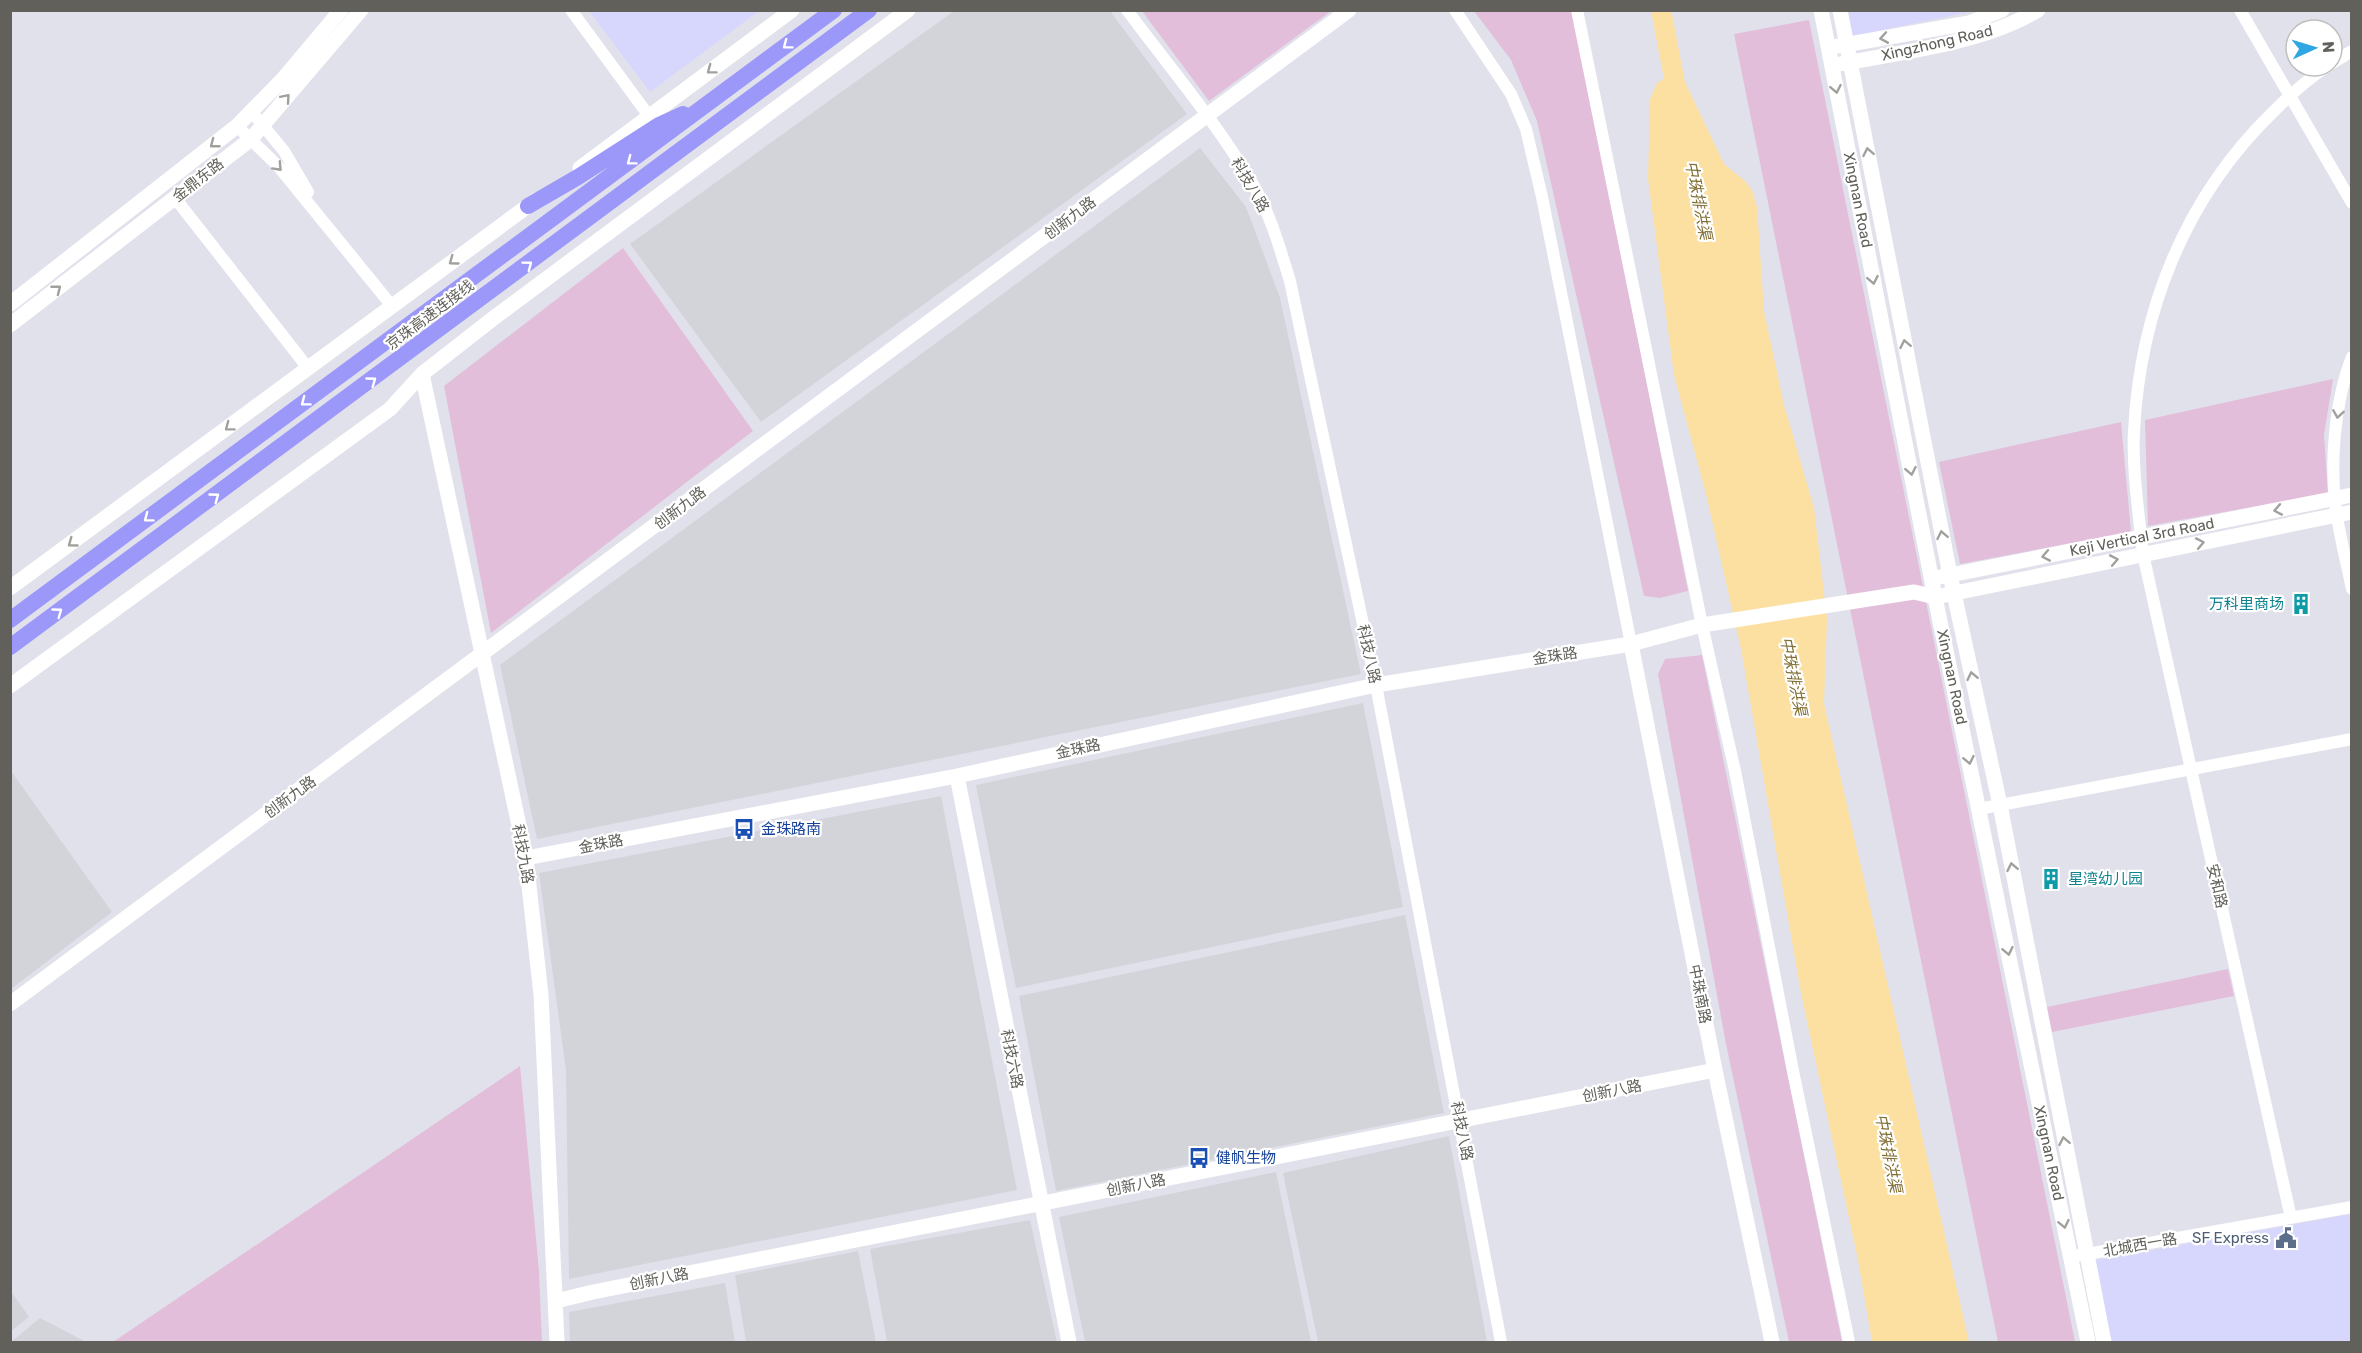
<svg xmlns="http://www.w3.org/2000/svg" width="2362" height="1353" viewBox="0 0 2362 1353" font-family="Rubik,'Noto Sans SC',sans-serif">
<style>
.commercial{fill:#d7d6fc}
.industrial{fill:#d3d4da}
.green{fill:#e3beda}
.water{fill:#fce0a1}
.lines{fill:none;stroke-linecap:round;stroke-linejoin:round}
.river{stroke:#fce0a1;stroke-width:20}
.minor{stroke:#fff;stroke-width:12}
.tertiary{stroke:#fff;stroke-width:15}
.trunk{stroke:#9c98fa;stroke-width:16}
.oneway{stroke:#a0a09c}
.oneway2{stroke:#fff}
.labels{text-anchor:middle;stroke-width:4.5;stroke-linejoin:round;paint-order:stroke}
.street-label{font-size:15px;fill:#61605a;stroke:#fff}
.culture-label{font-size:15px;fill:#0d838f;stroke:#fff;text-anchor:end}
.transit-label{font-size:15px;fill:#164399;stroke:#fff;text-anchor:start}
.service-label{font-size:15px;fill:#4e5e75;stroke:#fff;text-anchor:end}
.water-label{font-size:16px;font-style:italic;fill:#816f33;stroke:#fff}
</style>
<rect width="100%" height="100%" fill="#e1e1ec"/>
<path class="commercial" d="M 589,11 L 759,11 L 650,92 Z
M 1848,11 L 1848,10 L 1974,11 L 1853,36 Z
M 2351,1214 L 2351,1342 L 2109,1342 L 2092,1261 Z"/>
<path class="industrial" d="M 954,11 L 1110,11 L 1187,114 L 761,422 L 630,244 Z
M 1200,148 L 1246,207 L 1280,298 L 1361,674 L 537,839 L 500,665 Z
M 1363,703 L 1403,907 L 1016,988 L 976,785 Z
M 11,771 L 112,912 L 11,989 L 10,989 Z
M 941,796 L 1017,1190 L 569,1279 L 566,1070 L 539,873 Z
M 1405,915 L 1444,1113 L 1056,1191 L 1019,996 Z
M 1449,1136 L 1487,1342 L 1318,1342 L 1283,1173 Z
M 1276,1172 L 1311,1342 L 1085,1342 L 1059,1217 Z
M 1030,1220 L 1057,1342 L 887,1342 L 870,1249 Z
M 858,1251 L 876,1342 L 746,1342 L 735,1275 Z
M 725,1283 L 735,1342 L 570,1342 L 569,1312 Z
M 10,1290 L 29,1317 L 11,1331 L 10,1331 Z
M 40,1318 L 86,1342 L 11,1342 Z"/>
<path class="green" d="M 1142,11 L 1331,11 L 1209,101 Z
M 1474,11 L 1573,11 L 1688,591 L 1660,598 L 1644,596 L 1537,121 L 1511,60 Z
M 1809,20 L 2075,1342 L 1998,1342 L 1734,34 Z
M 623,248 L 753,431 L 491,633 L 444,386 Z
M 2333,379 L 2324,435 L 2328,493 L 2148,526 L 2145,420 Z
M 2121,422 L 2131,532 L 1960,564 L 1939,462 Z
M 1702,655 L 1842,1342 L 1789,1342 L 1726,1044 L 1658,674 L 1665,659 Z
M 2228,969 L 2234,996 L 2052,1032 L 2047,1007 Z
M 520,1066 L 539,1271 L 542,1342 L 113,1342 Z"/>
<path class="water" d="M 1673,73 L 1685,82 L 1724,164 L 1745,181 L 1752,190 L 1757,207 L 1764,311 L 1784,405 L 1814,508 L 1827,619 L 1824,704 L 1969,1342 L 1872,1342 L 1858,1260 L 1801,993 L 1741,649 L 1706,494 L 1674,375 L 1648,179 L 1650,99 L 1657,83 Z"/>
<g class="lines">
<path class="river" d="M 1661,10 L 1678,99"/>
<path class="minor" d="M 571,10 L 649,116
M 1127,10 C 1170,68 1218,124 1254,186 C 1271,216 1280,249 1290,281 L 1376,685 L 1501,1342
M 1455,10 L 1511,94 L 1526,129 L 1542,197 L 1631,644
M 1577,10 L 1702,625 L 1735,771 L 1793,1071 L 1849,1342
M 2240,10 L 2352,203
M 2332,63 L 2352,51
M 251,111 L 284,151 L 308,192
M 237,126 L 278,166 L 392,306
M 175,198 L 308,368
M 2352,357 C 2334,403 2329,468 2337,517 C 2341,541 2347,565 2352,589
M 1979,809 L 2352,739
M 2291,1218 L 2143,554 C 2139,514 2132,472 2134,431 C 2140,311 2185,198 2272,113 C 2289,96 2307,79 2328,66
M 2070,1257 L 2352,1207"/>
<path class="tertiary" d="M 1821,10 L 1935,597 L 2088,1342
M 1840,10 L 1950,575 L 2000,805 L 2104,1342
M 1838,46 L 1969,23 L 2002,10
M 1840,64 C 1903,52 1983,43 2038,10
M 580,168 L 792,10
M 10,304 L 237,126 L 283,79 L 341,10
M 10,325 L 251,139 L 361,10
M 422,374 L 526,858 L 541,995 L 557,1342
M 1940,577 L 2352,495
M 10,588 L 536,200
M 1631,644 L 1715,1070 L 1772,1342
M 10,686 L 390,409 L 422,374 L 495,317 L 908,10
M 957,776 L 1069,1342
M 526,858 L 957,776 L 1376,685 L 1631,644 L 1702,625 L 1914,592 L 1935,597 L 2352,512
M 10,1004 L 1349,10
M 556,1301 L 593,1292 L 1715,1070"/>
<path class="trunk" d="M 528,206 L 578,177 L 659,125 L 683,114
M 10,620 L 834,10
M 10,647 L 869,10"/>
</g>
<defs><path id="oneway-chevron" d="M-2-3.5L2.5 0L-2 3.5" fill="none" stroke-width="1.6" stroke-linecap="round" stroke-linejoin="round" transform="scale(1.5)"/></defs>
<g class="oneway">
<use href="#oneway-chevron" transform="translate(1884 38) rotate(170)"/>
<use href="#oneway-chevron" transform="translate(711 70) rotate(143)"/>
<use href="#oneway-chevron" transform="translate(1836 89) rotate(79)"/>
<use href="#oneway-chevron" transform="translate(286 98) rotate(-49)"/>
<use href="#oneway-chevron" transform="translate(214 144) rotate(142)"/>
<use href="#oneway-chevron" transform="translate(1868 152) rotate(-101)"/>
<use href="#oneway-chevron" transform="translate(278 167) rotate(47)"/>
<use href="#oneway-chevron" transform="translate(453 261) rotate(144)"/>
<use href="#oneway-chevron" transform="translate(1873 280) rotate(79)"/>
<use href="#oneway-chevron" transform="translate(57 289) rotate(-38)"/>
<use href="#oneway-chevron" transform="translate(1905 344) rotate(-101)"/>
<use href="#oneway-chevron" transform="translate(2338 414) rotate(99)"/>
<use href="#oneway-chevron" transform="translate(229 427) rotate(143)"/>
<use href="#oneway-chevron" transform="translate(1911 471) rotate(79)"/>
<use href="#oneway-chevron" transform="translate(2278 510) rotate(169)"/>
<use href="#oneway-chevron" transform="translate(1942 535) rotate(-101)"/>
<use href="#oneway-chevron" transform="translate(72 543) rotate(144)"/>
<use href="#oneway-chevron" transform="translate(2200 543) rotate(-11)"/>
<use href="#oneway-chevron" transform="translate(2046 556) rotate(169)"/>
<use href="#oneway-chevron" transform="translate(2114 560) rotate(-11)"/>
<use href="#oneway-chevron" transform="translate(1972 676) rotate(-102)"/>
<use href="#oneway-chevron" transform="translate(1969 760) rotate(78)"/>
<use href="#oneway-chevron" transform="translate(2012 867) rotate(-101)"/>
<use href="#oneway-chevron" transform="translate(2008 951) rotate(78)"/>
<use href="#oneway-chevron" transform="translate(2064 1141) rotate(-101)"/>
<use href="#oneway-chevron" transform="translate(2064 1224) rotate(78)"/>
</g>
<g class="oneway2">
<use href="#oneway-chevron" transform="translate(787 45) rotate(143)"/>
<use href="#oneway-chevron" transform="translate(631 161) rotate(143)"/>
<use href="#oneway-chevron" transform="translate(528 265) rotate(-37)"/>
<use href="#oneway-chevron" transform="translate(372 381) rotate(-36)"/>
<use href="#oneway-chevron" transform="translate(305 402) rotate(143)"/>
<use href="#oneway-chevron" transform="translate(215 497) rotate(-36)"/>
<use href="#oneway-chevron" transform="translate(148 518) rotate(143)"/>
<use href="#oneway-chevron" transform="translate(58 612) rotate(-36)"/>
</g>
<defs>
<symbol id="building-bare" viewBox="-9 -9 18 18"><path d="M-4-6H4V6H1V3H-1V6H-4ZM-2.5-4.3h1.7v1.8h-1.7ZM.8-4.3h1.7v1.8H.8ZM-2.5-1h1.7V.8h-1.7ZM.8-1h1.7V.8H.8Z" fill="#0f9aa8" stroke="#fff" stroke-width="2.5" paint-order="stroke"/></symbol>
<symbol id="bus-bare" viewBox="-9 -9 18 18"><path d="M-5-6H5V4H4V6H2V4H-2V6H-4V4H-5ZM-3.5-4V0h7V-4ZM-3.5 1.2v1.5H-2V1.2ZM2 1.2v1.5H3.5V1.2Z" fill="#1a4fb4" stroke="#fff" stroke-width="2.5" paint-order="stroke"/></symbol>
<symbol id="civic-bare" viewBox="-9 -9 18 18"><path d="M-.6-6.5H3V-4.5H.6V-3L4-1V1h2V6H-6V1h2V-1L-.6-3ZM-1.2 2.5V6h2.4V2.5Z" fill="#5c6f8a" stroke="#fff" stroke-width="2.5" paint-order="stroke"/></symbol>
</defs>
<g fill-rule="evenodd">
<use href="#building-bare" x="2286" y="589" width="30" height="30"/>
<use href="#bus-bare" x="729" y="814" width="30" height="30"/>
<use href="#building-bare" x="2036" y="864" width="30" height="30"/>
<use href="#bus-bare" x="1184" y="1143" width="30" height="30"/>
<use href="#civic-bare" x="2271" y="1223" width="30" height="30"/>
</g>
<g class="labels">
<g class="street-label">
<text transform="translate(1937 43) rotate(-13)" y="5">Xingzhong Road</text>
<text transform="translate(198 180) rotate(-38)" y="5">金鼎东路</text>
<text transform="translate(1250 185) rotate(60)" y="5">科技八路</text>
<text transform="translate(1858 200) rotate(79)" y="5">Xingnan Road</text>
<text transform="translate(1070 218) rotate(-37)" y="5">创新九路</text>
<text transform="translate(430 315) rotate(-37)" y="5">京珠高速连接线</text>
<text transform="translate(680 508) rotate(-37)" y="5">创新九路</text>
<text transform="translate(2142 537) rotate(-11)" y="5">Keji Vertical 3rd Road</text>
<text transform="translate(1369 654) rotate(78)" y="5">科技八路</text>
<text transform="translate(1555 656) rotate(-9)" y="5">金珠路</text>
<text transform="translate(1952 677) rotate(78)" y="5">Xingnan Road</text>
<text transform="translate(1078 749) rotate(-12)" y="5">金珠路</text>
<text transform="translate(290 797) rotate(-36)" y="5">创新九路</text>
<text transform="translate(601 844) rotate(-11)" y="5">金珠路</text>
<text transform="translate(523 854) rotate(80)" y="5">科技九路</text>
<text transform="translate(2217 886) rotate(77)" y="5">安和路</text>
<text transform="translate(1700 994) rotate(79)" y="5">中珠南路</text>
<text transform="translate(1012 1059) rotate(79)" y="5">科技六路</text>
<text transform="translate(1612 1091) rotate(-11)" y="5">创新八路</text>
<text transform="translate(1462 1131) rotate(79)" y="5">科技八路</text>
<text transform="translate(2049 1153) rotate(78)" y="5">Xingnan Road</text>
<text transform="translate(1136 1185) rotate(-11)" y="5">创新八路</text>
<text transform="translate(2140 1245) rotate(-10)" y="5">北城西一路</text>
<text transform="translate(659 1279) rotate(-11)" y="5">创新八路</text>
</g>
<g class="culture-label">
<text x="2284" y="609">万科里商场</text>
<text x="2068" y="884" text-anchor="start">星湾幼儿园</text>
</g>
<g class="transit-label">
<text x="761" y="834">金珠路南</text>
<text x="1216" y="1163">健帆生物</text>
</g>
<g class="service-label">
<text x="2269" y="1243">SF Express</text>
</g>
<g class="water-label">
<text transform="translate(1699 200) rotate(79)" y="6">中珠排洪渠</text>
<text transform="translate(1794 676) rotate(79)" y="6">中珠排洪渠</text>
<text transform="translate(1889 1153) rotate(79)" y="6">中珠排洪渠</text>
</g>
</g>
<rect width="2362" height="1353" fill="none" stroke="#61605a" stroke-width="24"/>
<g transform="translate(2314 48) rotate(86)"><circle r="28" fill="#ffffff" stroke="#c0bfbd" stroke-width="1.5"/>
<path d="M0-4.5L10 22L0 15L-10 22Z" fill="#30a7e3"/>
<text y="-9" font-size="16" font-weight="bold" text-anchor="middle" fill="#61605a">N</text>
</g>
</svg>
